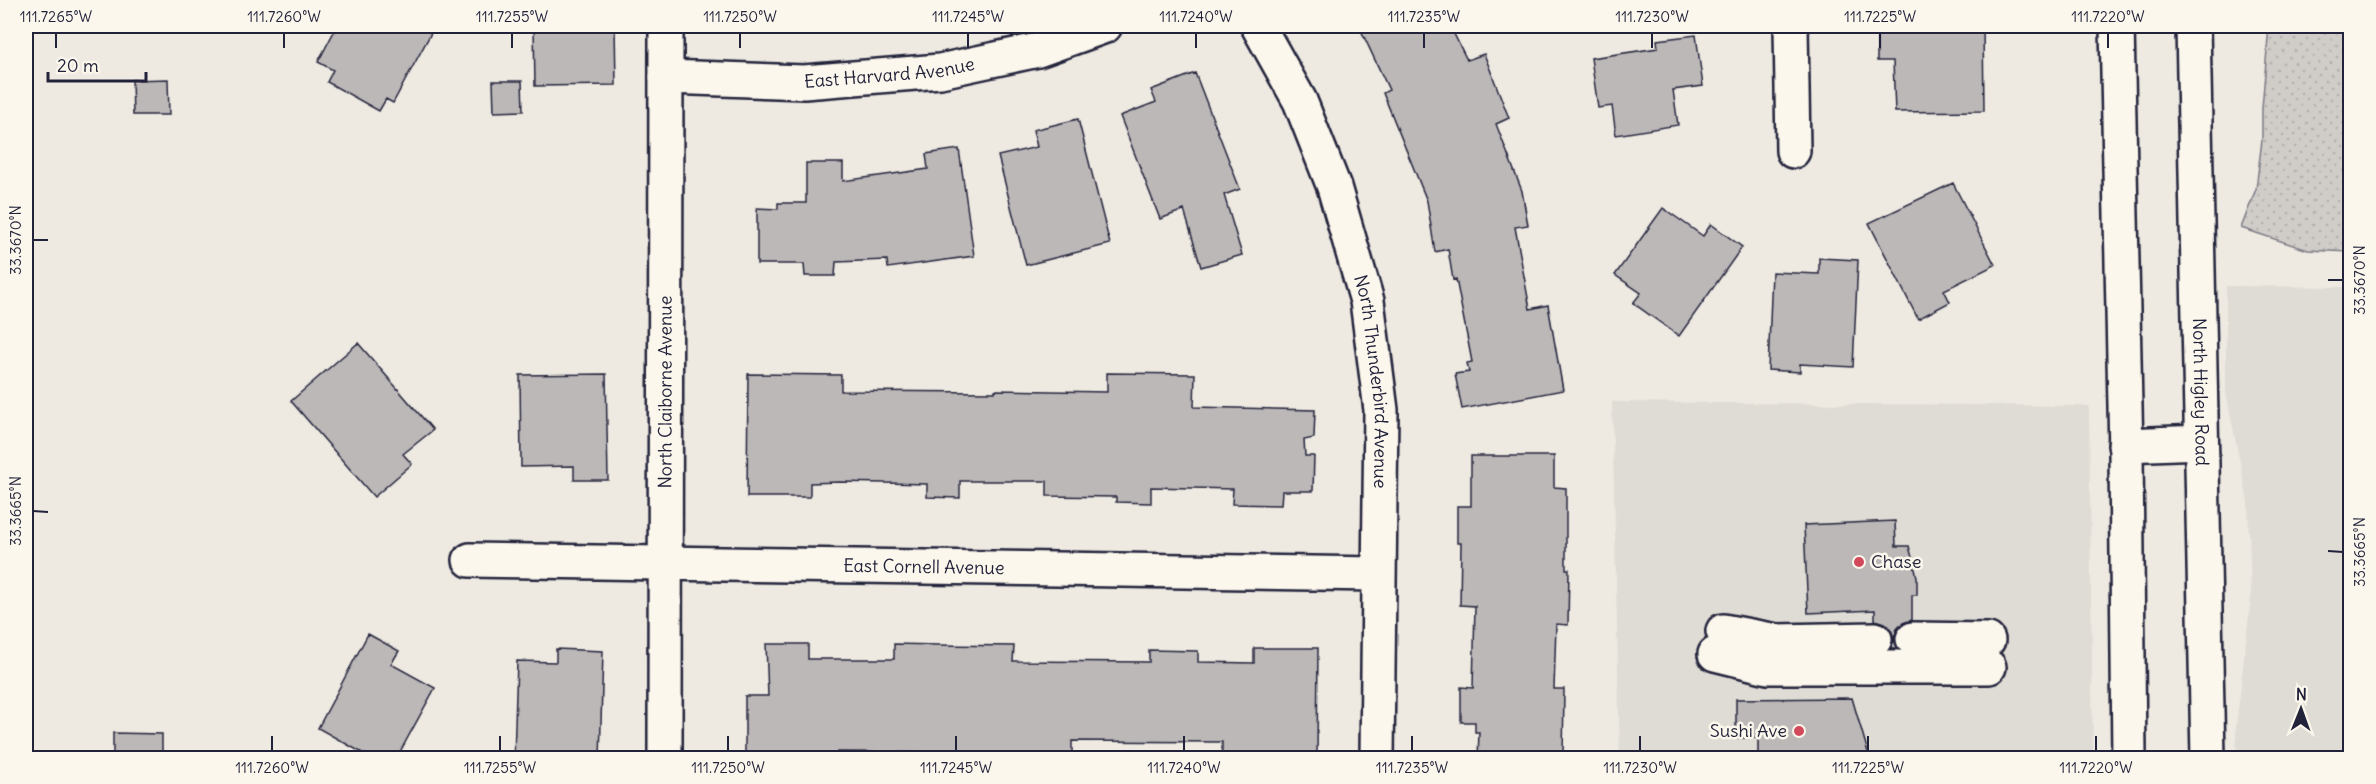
<svg xmlns="http://www.w3.org/2000/svg" width="2376" height="784" viewBox="0 0 2376 784" font-family="Delius,sans-serif">
<style>
.built{fill:#dfdbd5}
.grass{fill:url(#grass-dots);stroke:#797882;stroke-width:1.5}
.building{fill:#bcb8b8;stroke:#22223b;stroke-width:1.5}
.lines{fill:none;stroke-linecap:round;stroke-linejoin:round}
.minor-casing{stroke:#22223b;stroke-width:38}
.major-casing{stroke:#22223b;stroke-width:38}
.minor{stroke:#fbf7ec;stroke-width:33}
.major{stroke:#fbf7ec;stroke-width:33}
.ticks{fill:none;stroke:#22223b;stroke-width:2}
.poi-dot{fill:#d1495b;stroke:#fbf7ec;stroke-width:2}
.labels{text-anchor:middle;stroke-width:5;stroke-linejoin:round;paint-order:stroke}
.street-label{font-size:18px;fill:#22223b;stroke:#fbf7ec}
.poi-label{font-size:18px;fill:#22223b;stroke:#fbf7ec;text-anchor:start}
.neatline{fill:none;stroke:#22223b;stroke-width:2}
.ticks-label{font-size:15px;text-anchor:middle;fill:#22223b}
</style>
<defs>
<pattern id="grass-dots" width="8" height="8" patternUnits="userSpaceOnUse" patternTransform="scale(1.5)"><rect width="8" height="8" fill="#d0cdc9"/><path d="M2 2h.1M6 6h.1" fill="none" stroke="#b2b0ae" stroke-width="1.8" stroke-linecap="round"/></pattern>
</defs>
<rect width="100%" height="100%" fill="#eeeae2"/>
<filter id="ink" filterUnits="userSpaceOnUse"><feTurbulence type="fractalNoise" baseFrequency=".0167" numOctaves="2"/><feDisplacementMap in="SourceGraphic" scale="12" xChannelSelector="R" yChannelSelector="G"/><feConvolveMatrix kernelMatrix="1 2 1 2 8 2 1 2 1" color-interpolation-filters="sRGB"/></filter>
<g filter="url(#ink)">
<path class="built" d="M 2226,286 L 2350,287 L 2350,758 L 2237,758 L 2236,728 L 2251,597 L 2248,502 L 2226,393 Z
M 1612,402 L 2089,406 L 2093,758 L 1620,758 Z"/>
<path class="grass" d="M 2269,26 L 2350,26 L 2350,252 L 2308,250 L 2241,228 L 2256,189 L 2262,140 L 2262,108 Z"/>
<path class="building" d="M 337,26 L 417,26 L 431,33 L 393,103 L 386,99 L 379,111 L 327,82 L 333,70 L 318,62 Z
M 534,26 L 615,26 L 616,85 L 535,86 Z
M 1359,26 L 1450,26 L 1467,60 L 1484,54 L 1509,118 L 1496,124 L 1522,191 L 1528,225 L 1515,227 L 1530,309 L 1548,305 L 1563,390 L 1462,409 L 1455,374 L 1469,372 L 1467,363 L 1472,362 L 1456,279 L 1453,280 L 1448,249 L 1435,252 L 1427,201 L 1383,93 L 1389,90 Z
M 1877,26 L 1983,26 L 1984,111 L 1895,112 L 1893,61 L 1877,61 Z
M 1696,35 L 1703,86 L 1673,90 L 1678,125 L 1616,135 L 1612,106 L 1598,108 L 1591,58 L 1658,48 L 1657,40 Z
M 1195,73 L 1240,189 L 1224,195 L 1242,255 L 1201,267 L 1184,210 L 1160,219 L 1120,116 L 1156,102 L 1151,90 Z
M 168,79 L 169,115 L 133,115 L 132,80 Z
M 493,81 L 522,81 L 523,111 L 494,112 Z
M 1078,119 L 1110,244 L 1026,265 L 998,156 L 1037,147 L 1033,130 Z
M 959,149 L 974,256 L 888,268 L 887,260 L 836,262 L 835,276 L 805,276 L 804,264 L 757,264 L 757,208 L 778,209 L 778,203 L 806,203 L 806,163 L 843,163 L 843,181 L 928,169 L 926,154 Z
M 1953,183 L 1995,265 L 1944,290 L 1950,302 L 1918,319 L 1869,223 Z
M 1663,208 L 1703,236 L 1711,224 L 1742,247 L 1679,336 L 1633,303 L 1641,293 L 1615,275 Z
M 1819,258 L 1858,260 L 1853,367 L 1800,364 L 1800,372 L 1768,370 L 1772,272 L 1819,274 Z
M 358,343 L 433,430 L 403,454 L 412,464 L 374,497 L 291,401 Z
M 1107,373 L 1195,374 L 1194,407 L 1315,410 L 1314,438 L 1304,440 L 1305,456 L 1314,456 L 1313,491 L 1282,491 L 1281,505 L 1232,504 L 1233,489 L 1151,487 L 1151,503 L 1116,502 L 1116,497 L 1047,496 L 1047,481 L 960,481 L 960,498 L 927,497 L 927,484 L 840,482 L 810,483 L 810,497 L 747,497 L 748,374 L 841,375 L 841,391 L 995,392 L 995,390 L 1107,392 Z
M 606,374 L 608,480 L 574,480 L 574,466 L 521,467 L 520,375 Z
M 1471,456 L 1554,456 L 1554,487 L 1566,488 L 1566,569 L 1569,569 L 1568,625 L 1556,624 L 1554,689 L 1564,689 L 1563,759 L 1478,759 L 1479,732 L 1475,732 L 1475,722 L 1461,722 L 1461,687 L 1473,688 L 1475,606 L 1460,605 L 1461,543 L 1457,543 L 1457,506 L 1471,506 Z
M 1895,521 L 1896,546 L 1909,546 L 1917,577 L 1917,595 L 1912,595 L 1912,620 L 1903,623 L 1897,629 L 1894,638 L 1897,648 L 1891,648 L 1894,639 L 1891,630 L 1885,623 L 1875,620 L 1875,610 L 1808,613 L 1804,525 Z
M 368,634 L 399,651 L 391,664 L 435,688 L 396,759 L 373,759 L 318,728 Z
M 766,644 L 808,644 L 808,659 L 894,659 L 894,644 L 938,645 L 1014,646 L 1013,661 L 1149,662 L 1149,650 L 1198,651 L 1198,662 L 1254,663 L 1254,648 L 1318,648 L 1317,758 L 1222,757 L 1222,742 L 1072,741 L 1072,757 L 976,757 L 976,753 L 837,752 L 837,759 L 745,759 L 745,696 L 768,696 Z
M 556,649 L 603,651 L 600,759 L 514,759 L 517,661 L 556,662 Z
M 1852,698 L 1870,759 L 1758,759 L 1758,738 L 1736,738 L 1736,699 Z
M 113,733 L 162,734 L 162,759 L 113,759 Z"/>
<g class="lines">
<defs>
<g id="minor">
<path id="s1" d="M 1258,26 L 1300,101 L 1334,187 L 1367,301 L 1381,410 L 1377,758"/>
<path d="M 1791,26 L 1793,151"/>
<path id="s2" d="M 666,77 L 804,82 L 940,71 L 1038,50 L 1105,26"/>
<path id="s3" d="M 470,560 L 1378,574"/>
<path d="M 1723,631 L 1777,641 L 1875,639"/>
<path d="M 1913,639 L 1988,640"/>
<path d="M 1715,654 L 1768,667 L 1989,667"/>
<path id="s4" d="M 665,758 L 666,26"/>
</g>
<g id="major">
<path d="M 2117,26 L 2126,453 L 2129,758"/>
<path id="s5" d="M 2193,26 L 2208,758"/>
<path d="M 2125,445 L 2201,442"/>
</g>
</defs>
<use href="#minor" class="minor-casing"/>
<use href="#major" class="major-casing"/>
<use href="#minor" class="minor"/>
<use href="#major" class="major"/>
</g>
</g>
<path class="ticks" d="M 56,48 L 56,33M 284,48 L 284,33M 512,48 L 512,33M 740,48 L 740,33M 968,48 L 968,33M 1196,48 L 1196,33M 1424,48 L 1424,33M 1652,48 L 1652,33M 1880,48 L 1880,33M 2108,48 L 2108,33M 33,240 L 48,240M 2328,280 L 2343,280M 33,511 L 48,512M 2328,551 L 2343,552M 272,751 L 272,736M 500,751 L 500,736M 728,751 L 728,736M 956,751 L 956,736M 1184,751 L 1184,736M 1412,751 L 1412,736M 1640,751 L 1640,736M 1868,751 L 1868,736M 2096,751 L 2096,736"/>
<g class="poi-dot">
<circle cx="1859" cy="562" r="6"/>
<circle cx="1799" cy="731" r="6"/>
</g>
<g class="labels">
<g class="street-label">
<text dy="6" stroke="none"><textPath href="#s2" startOffset="224">East Harvard Avenue</textPath></text>
<text dy="6" stroke="none"><textPath href="#s1" startOffset="378">North Thunderbird Avenue</textPath></text>
<text dy="6" stroke="none"><textPath href="#s4" startOffset="366">North Claiborne Avenue</textPath></text>
<text dy="6" stroke="none"><textPath href="#s5" startOffset="366">North Higley Road</textPath></text>
<text dy="6" stroke="none"><textPath href="#s3" startOffset="454">East Cornell Avenue</textPath></text>
</g>
<g class="poi-label">
<text x="1871" y="568">Chase</text>
<text x="1787" y="737" text-anchor="end">Sushi Ave</text>
</g>
</g>
<rect width="2376" height="784" fill="none" stroke="#fbf7ec" stroke-width="66"/>
<g transform="translate(2301 709) rotate(1)" stroke="#fbf7ec" stroke-width="4.5" paint-order="stroke">
<path d="M0-4.5L10 22L0 15L-10 22Z" fill="#22223b"/>
<text y="-9" font-size="16" font-weight="bold" text-anchor="middle" fill="#22223b">N</text>
</g>
<path d="M48 72v9h98v-9" fill="none" stroke="#22223b" stroke-width="3"/>
<text x="57" y="72" font-size="18" fill="#22223b" stroke="#fbf7ec" stroke-width="4.5" paint-order="stroke">20 m</text>
<rect x="33" y="33" width="2310" height="718" class="neatline"/>
<g class="ticks-label">
<text x="56" y="22">111.7265°W</text>
<text x="284" y="22">111.7260°W</text>
<text x="512" y="22">111.7255°W</text>
<text x="740" y="22">111.7250°W</text>
<text x="968" y="22">111.7245°W</text>
<text x="1196" y="22">111.7240°W</text>
<text x="1424" y="22">111.7235°W</text>
<text x="1652" y="22">111.7230°W</text>
<text x="1880" y="22">111.7225°W</text>
<text x="2108" y="22">111.7220°W</text>
<text transform="translate(16 240) rotate(-90)" y="5">33.3670°N</text>
<text transform="translate(2360 280) rotate(-90)" y="5">33.3670°N</text>
<text transform="translate(16 511) rotate(-90)" y="5">33.3665°N</text>
<text transform="translate(2360 552) rotate(-90)" y="5">33.3665°N</text>
<text x="272" y="773">111.7260°W</text>
<text x="500" y="773">111.7255°W</text>
<text x="728" y="773">111.7250°W</text>
<text x="956" y="773">111.7245°W</text>
<text x="1184" y="773">111.7240°W</text>
<text x="1412" y="773">111.7235°W</text>
<text x="1640" y="773">111.7230°W</text>
<text x="1868" y="773">111.7225°W</text>
<text x="2096" y="773">111.7220°W</text>
</g>
</svg>
